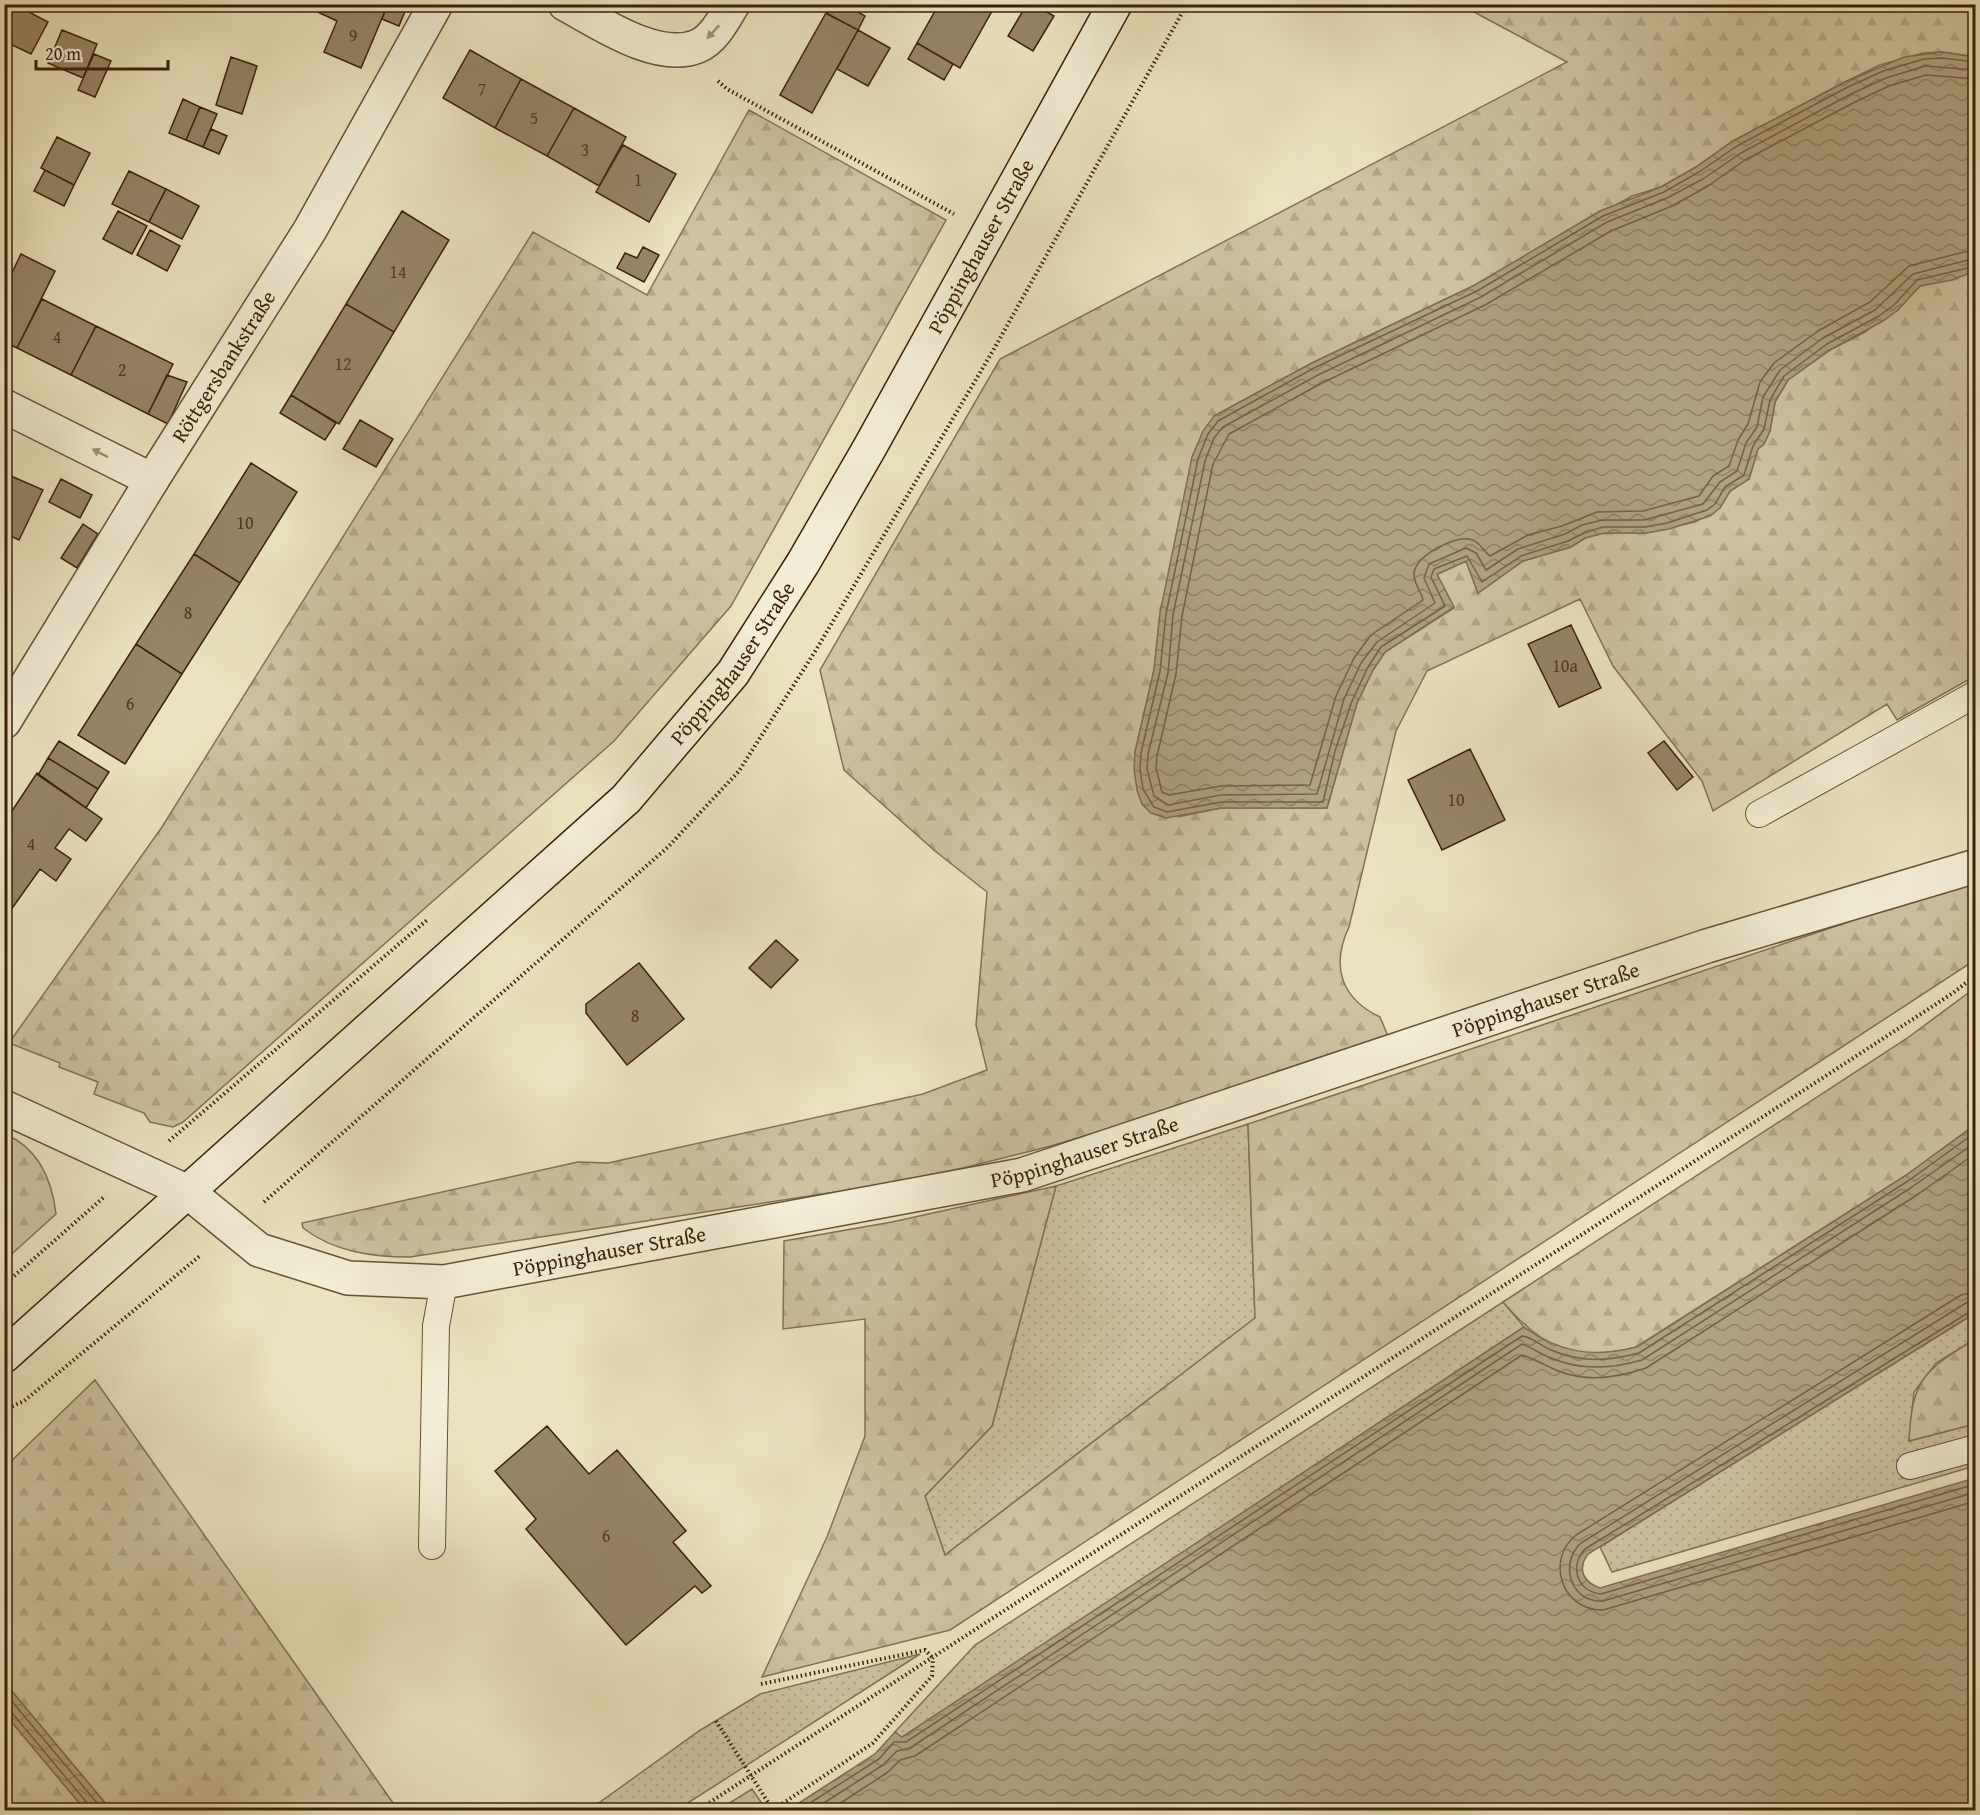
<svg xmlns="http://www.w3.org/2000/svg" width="1980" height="1815" viewBox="0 0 1980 1815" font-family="'Gentium Book Plus',serif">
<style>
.grass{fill:url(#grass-dots);stroke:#847154;stroke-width:1.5}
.forest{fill:url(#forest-firs);stroke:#847154;stroke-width:1.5}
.water{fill:url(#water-waves);stroke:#816d50;stroke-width:1.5}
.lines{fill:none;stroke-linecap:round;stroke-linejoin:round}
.shore{stroke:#766044;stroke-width:1.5}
.building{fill:#978567;stroke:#3b2009;stroke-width:1.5}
.service-casing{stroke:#675136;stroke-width:28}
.minor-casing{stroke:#675136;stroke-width:36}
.secondary-casing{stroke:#3b2009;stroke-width:36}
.path{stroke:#3b2009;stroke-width:4;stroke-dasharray:1.5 3;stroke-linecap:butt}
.service{stroke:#f3edd5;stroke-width:26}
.minor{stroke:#f3edd5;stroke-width:33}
.secondary{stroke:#f3edd5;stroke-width:33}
.oneway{fill:#a09179}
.labels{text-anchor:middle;stroke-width:4.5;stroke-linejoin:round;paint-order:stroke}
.number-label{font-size:18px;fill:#523920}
.street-label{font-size:21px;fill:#3b2009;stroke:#f3edd5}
</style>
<defs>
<pattern id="grass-dots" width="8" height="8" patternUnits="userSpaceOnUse" patternTransform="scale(1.5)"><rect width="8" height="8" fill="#cec29f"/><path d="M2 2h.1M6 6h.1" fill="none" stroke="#b2a688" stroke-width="1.8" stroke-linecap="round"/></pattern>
<pattern id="forest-firs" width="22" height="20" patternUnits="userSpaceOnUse" patternTransform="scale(1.5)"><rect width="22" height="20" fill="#cec29f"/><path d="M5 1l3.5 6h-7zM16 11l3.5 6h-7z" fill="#b2a688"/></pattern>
<pattern id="water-waves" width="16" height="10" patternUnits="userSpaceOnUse" patternTransform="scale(1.5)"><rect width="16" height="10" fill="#b0a180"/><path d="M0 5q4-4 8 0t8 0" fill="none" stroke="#908367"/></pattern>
</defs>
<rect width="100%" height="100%" fill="#ece3be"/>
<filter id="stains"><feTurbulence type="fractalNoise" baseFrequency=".00333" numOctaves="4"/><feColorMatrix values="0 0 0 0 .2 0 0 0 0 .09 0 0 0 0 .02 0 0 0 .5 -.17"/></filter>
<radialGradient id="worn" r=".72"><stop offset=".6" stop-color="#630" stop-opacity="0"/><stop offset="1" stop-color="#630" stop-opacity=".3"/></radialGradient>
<path class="grass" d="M 1248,1124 L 1255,1318 L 945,1555 L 925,1496 L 992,1426 L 1056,1186 Z
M 1503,1302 L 1524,1327 L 902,1738 L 895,1732 L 975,1645 Z
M 1975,1313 L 1975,1339 L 1936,1363 L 1914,1392 L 1909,1441 L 1975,1424 L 1975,1437 L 1897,1460 L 1902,1478 L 1975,1457 L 1975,1466 L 1612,1572 L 1600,1547 Z
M 920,1654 L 677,1810 L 589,1810 L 699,1731 L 760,1694 Z
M 752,1789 L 763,1805 L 754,1810 L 718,1810 Z"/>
<path class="forest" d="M 1461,5 L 1975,5 L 1975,57 L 1942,52 L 1923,53 L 1880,65 L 1845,82 L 1733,141 L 1696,167 L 1661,187 L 1632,196 L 1475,285 L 1312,363 L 1214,416 L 1160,613 L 1154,670 L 1135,752 L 1178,817 L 1221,808 L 1327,808 L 1357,703 L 1373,670 L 1385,652 L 1454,608 L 1436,575 L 1466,561 L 1478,593 L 1523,561 L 1571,547 L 1585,538 L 1604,533 L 1646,533 L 1695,522 L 1720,508 L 1730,491 L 1749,479 L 1758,449 L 1764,444 L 1770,431 L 1775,402 L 1788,380 L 1830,350 L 1865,332 L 1920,286 L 1975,271 L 1975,676 L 1897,720 L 1887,704 L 1713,811 L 1702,781 L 1613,666 L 1580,599 L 1427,671 L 1396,731 L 1349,927 C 1331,965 1340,998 1380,1017 L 1388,1036 L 1159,1113 L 1051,1146 L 963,1168 L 881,1185 L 410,1257 C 373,1257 334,1252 303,1228 L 302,1223 L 578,1162 L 608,1163 L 923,1094 L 987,1070 L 976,1025 L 987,892 L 935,851 L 844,770 L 820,670 L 1000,359 L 1567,62 Z
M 749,110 L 946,220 L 731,606 L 614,741 L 183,1122 L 173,1127 L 150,1122 L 144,1113 L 94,1094 L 98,1082 L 59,1067 L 60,1063 L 9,1043 L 162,827 L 533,232 L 647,295 Z
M 1970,881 L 1975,882 L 1975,960 L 950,1630 L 762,1677 L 827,1537 L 865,1436 L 865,1319 L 783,1329 L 784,1241 L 892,1222 L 1056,1186 L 992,1426 L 925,1496 L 945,1555 L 1255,1318 L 1248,1124 Z
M 1975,988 L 1975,1125 L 1905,1176 L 1636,1347 C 1575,1363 1543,1349 1503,1302 L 1906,1039 Z
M 5,1134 C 38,1148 52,1180 56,1214 L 5,1260 Z
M 1975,1339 L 1975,1424 L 1909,1441 C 1912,1378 1924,1371 1975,1339 Z
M 95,1380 L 398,1810 L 111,1810 L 5,1683 L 5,1467 Z
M 5,1714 L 85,1810 L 5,1810 Z"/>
<path class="water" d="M 1942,52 L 1975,57 L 1975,271 L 1952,280 L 1920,286 L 1898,310 L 1883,321 L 1830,350 L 1788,380 L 1775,402 L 1770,431 L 1764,444 L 1758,449 L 1749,479 L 1730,491 L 1720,508 L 1710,516 L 1669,529 L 1646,533 L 1604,533 L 1585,538 L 1571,547 L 1523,561 L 1478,593 L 1466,561 L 1437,574 L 1454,607 L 1385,652 L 1373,670 L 1357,703 L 1327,808 L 1221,808 L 1166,818 L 1151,813 L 1142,804 L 1137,790 L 1134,769 L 1135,752 L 1154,670 L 1160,613 L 1192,457 L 1203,431 L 1214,416 L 1312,363 L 1475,285 L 1600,211 L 1661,187 L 1696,167 L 1733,141 L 1845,82 L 1904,57 Z
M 1975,1125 L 1975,1313 L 1588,1554 C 1577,1569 1583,1582 1600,1588 L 1975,1478 L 1975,1810 L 788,1810 L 875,1754 L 895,1732 L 902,1737 L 1524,1327 C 1560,1353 1594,1358 1637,1347 L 1905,1176 Z
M 4,1683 L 5,1683 L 111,1810 L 85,1810 L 5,1714 Z"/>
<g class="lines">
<path class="shore" d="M 1976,62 L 1942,58 L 1924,59 L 1883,71 L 1848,87 L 1737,146 L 1699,172 L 1664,192 L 1603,216 L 1477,291 L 1314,368 L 1218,421 L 1208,434 L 1198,459 L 1166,614 L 1160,671 L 1141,753 L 1140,769 L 1143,789 L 1154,807 L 1167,812 L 1221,802 L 1323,802 L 1335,751 L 1352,701 L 1368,667 L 1381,647 L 1445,606 L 1431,577 L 1434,569 L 1467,556 L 1482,582 L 1521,556 L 1568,541 L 1584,533 L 1603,527 L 1645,527 L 1667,523 L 1707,510 L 1715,504 L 1725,487 L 1744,475 L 1753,446 L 1764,429 L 1770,400 L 1784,376 L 1827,344 L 1879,316 L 1894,305 L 1917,280 L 1976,266
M 1976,70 L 1925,66 L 1886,78 L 1851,94 L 1741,153 L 1703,179 L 1667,198 L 1607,222 L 1481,297 L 1318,375 L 1223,427 L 1214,438 L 1205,461 L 1173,615 L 1168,673 L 1148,754 L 1147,769 L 1154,796 L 1168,805 L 1221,795 L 1317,794 L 1344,699 L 1361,663 L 1377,642 L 1435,603 L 1424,578 L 1429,564 L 1466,548 L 1476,553 L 1486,570 L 1518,549 L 1565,534 L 1582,525 L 1602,520 L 1644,520 L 1703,504 L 1720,482 L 1737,471 L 1746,443 L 1757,427 L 1763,397 L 1780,370 L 1823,338 L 1875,310 L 1913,274 L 1976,258
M 1976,79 L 1926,75 L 1889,86 L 1855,102 L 1745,160 L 1708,186 L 1672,206 L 1611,231 L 1485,305 L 1322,383 L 1229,434 L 1213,464 L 1182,616 L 1176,674 L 1157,756 L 1156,768 L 1162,792 L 1169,795 L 1221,786 L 1310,785 L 1336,696 L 1354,658 L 1371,635 L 1423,600 C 1421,591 1414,584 1414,574 C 1415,556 1453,536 1469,539 C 1480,541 1483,551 1490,556 L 1528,535 L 1562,526 L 1597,512 L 1643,511 L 1699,496 L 1713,476 L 1729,466 L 1738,440 L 1748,424 L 1760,382 L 1774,363 L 1818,331 L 1870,302 L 1909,266 L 1976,249
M 1976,1292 L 1961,1295 L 1576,1535 C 1545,1560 1562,1611 1603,1610 L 1976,1501
M 1976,1301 L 1966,1303 L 1581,1543 C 1559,1563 1570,1603 1603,1601 L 1976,1492
M 1976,1308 L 1585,1549 C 1569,1567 1577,1591 1601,1594 L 1976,1484
M 4,1692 L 103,1810
M 4,1711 L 12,1713 L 88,1804 L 90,1810
M 799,1810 L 879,1759 L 894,1742 L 906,1742 L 1522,1336 C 1531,1337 1542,1346 1551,1350 C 1581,1363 1609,1361 1639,1353 L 1908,1181 L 1976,1132
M 813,1810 L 883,1765 L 897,1751 L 910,1748 L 1522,1344 C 1531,1347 1542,1355 1551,1358 C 1581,1371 1611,1369 1642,1360 L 1912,1187 L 1976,1142
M 830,1810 L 888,1772 L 900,1760 L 915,1756 L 1522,1355 C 1535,1359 1548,1367 1561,1372 C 1588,1382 1620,1377 1646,1368 L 1917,1195 L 1976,1153"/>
</g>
<path class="building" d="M 14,4 L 48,22 L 31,54 L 4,41 L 4,23 Z
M 310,4 L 388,4 L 361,68 L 324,52 L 337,21 L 309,8 Z
M 388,4 L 408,4 L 399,26 L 382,19 Z
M 832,4 L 844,4 L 865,16 L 858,30 L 827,14 Z
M 939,4 L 996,4 L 960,68 L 917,43 Z
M 1027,4 L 1033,4 L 1054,16 L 1033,51 L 1008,36 Z
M 4,5 L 12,8 L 4,23 Z
M 826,13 L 858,30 L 812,113 L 780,95 Z
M 62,30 L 97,44 L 83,78 L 48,63 Z
M 858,30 L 890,48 L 868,86 L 837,69 Z
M 917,43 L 953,64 L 944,80 L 908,59 Z
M 470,50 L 521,79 L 495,128 L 443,98 Z
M 94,54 L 111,61 L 95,97 L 78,90 Z
M 231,57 L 257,66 L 242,114 L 216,105 Z
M 521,79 L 574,108 L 547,156 L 495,128 Z
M 183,99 L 200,107 L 186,140 L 169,133 Z
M 200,107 L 217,114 L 203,147 L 186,140 Z
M 574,108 L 626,137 L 599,186 L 547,156 Z
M 211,129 L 227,136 L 219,154 L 203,147 Z
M 57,137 L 90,153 L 74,185 L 41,168 Z
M 623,145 L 676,174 L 649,222 L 596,192 Z
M 45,170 L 74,185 L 64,206 L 34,191 Z
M 129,171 L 166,189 L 149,222 L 112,204 Z
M 166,189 L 199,206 L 182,239 L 149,222 Z
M 118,211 L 147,226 L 132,254 L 103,239 Z
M 402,211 L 449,240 L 394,332 L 346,304 Z
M 150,230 L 180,246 L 167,271 L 137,255 Z
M 643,247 L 659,255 L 644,282 L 617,268 L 625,253 L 637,258 Z
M 21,254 L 55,271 L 17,348 L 4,342 L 4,280 L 8,281 Z
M 42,299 L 96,326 L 71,375 L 17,348 Z
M 346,304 L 394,332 L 339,424 L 291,395 Z
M 96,326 L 173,364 L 148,414 L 71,375 Z
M 167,375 L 187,382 L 168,424 L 148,414 Z
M 291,395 L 336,423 L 325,440 L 280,413 Z
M 360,420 L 393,439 L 376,467 L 343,449 Z
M 251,463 L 297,492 L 240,583 L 194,554 Z
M 4,473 L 43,490 L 19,540 L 4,533 Z
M 61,479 L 92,495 L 80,518 L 49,502 Z
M 83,524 L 98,534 L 77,568 L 61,558 Z
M 194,554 L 240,583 L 182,674 L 136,644 Z
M 1571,625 L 1601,688 L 1559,707 L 1528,644 Z
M 136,644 L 182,674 L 125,764 L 78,735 Z
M 59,741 L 109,772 L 98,789 L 48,758 Z
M 1664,741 L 1693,777 L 1677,790 L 1648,753 Z
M 1470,749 L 1505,820 L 1442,850 L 1408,780 Z
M 48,758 L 98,789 L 86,808 L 38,775 Z
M 37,773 L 102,819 L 86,841 L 69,829 L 55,848 L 71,859 L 56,881 L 40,869 L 8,914 L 4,912 L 4,823 Z
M 776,940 L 798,960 L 771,988 L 749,968 Z
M 639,963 L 684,1019 L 627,1065 L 586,1013 L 586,1004 Z
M 547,1426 L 589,1474 L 617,1450 L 686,1531 L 673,1542 L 711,1586 L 702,1593 L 695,1586 L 626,1645 L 526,1529 L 536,1519 L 495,1471 Z"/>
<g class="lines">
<defs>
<path id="service" d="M 1759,814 L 1976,694
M 1910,1466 L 1976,1448
M 432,1546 L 436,1326 L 444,1282"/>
<g id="minor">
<path d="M 565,4 C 600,23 658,63 698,46 C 714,39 724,19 733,4"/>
<path d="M 4,406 L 152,480"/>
<path id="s1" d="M 4,722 L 152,480 L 310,230 L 436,4"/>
<path id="s2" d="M 4,1107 L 188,1192 L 259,1250 L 348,1278 L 444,1282 L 1022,1175 L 1707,946 L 1976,866"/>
</g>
<g id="secondary">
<path id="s3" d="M 4,1356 L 626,799 L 733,673 L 803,563 L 870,447 L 1115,4"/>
</g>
</defs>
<use href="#service" class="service-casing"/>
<use href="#minor" class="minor-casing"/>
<use href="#secondary" class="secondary-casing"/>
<path class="path" d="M 718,81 L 727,89 L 954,214
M 169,1141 L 427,920
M 264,1202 L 668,847 L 739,771 L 816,650 L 994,349 L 1187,4
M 4,1285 L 104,1197
M 4,1410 L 24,1401 L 201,1255
M 761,1684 L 925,1650 L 933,1658
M 716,1721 L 773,1810 L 873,1743 L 932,1676 L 933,1658
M 698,1810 L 1953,993 L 1976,975"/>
<use href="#service" class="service"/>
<use href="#minor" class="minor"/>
<use href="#secondary" class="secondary"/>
</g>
<defs><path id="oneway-solid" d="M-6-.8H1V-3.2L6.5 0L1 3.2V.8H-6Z" transform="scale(1.5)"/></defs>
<g class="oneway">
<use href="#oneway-solid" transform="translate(713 32) rotate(133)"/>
<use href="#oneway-solid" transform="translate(100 453) rotate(-153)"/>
</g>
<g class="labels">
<g class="number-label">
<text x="353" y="42">9</text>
<text x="482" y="95">7</text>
<text x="534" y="124">5</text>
<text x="585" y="156">3</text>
<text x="638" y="186">1</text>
<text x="398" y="278">14</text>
<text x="57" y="343">4</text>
<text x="343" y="370">12</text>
<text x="122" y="376">2</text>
<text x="245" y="529">10</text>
<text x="188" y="619">8</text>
<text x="1565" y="672">10a</text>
<text x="130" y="710">6</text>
<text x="1456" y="806">10</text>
<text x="31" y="850">4</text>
<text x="635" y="1022">8</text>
<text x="606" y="1542">6</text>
</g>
<g class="street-label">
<text dy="7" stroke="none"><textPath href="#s3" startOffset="1494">Pöppinghauser Straße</textPath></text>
<text dy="7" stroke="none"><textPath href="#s1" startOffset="418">Röttgersbankstraße</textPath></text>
<text dy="7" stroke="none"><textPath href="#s3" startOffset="1008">Pöppinghauser Straße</textPath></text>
<text dy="7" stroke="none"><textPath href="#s2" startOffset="1624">Pöppinghauser Straße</textPath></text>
<text dy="7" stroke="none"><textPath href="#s2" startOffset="1138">Pöppinghauser Straße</textPath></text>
<text dy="7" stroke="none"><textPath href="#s2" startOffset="652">Pöppinghauser Straße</textPath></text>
</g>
</g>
<rect width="1980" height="1815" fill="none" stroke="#ece3be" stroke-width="24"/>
<rect x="6" y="6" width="1968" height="1803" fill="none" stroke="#3b2009" stroke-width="3"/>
<rect x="12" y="12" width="1956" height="1791" fill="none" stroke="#3b2009" stroke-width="1.5"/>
<path d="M36 60v9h132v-9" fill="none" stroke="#3b2009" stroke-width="3"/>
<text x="45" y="60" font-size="18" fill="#3b2009" stroke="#f3edd5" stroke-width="4.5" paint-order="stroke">20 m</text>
<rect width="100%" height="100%" filter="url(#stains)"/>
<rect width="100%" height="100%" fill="url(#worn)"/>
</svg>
